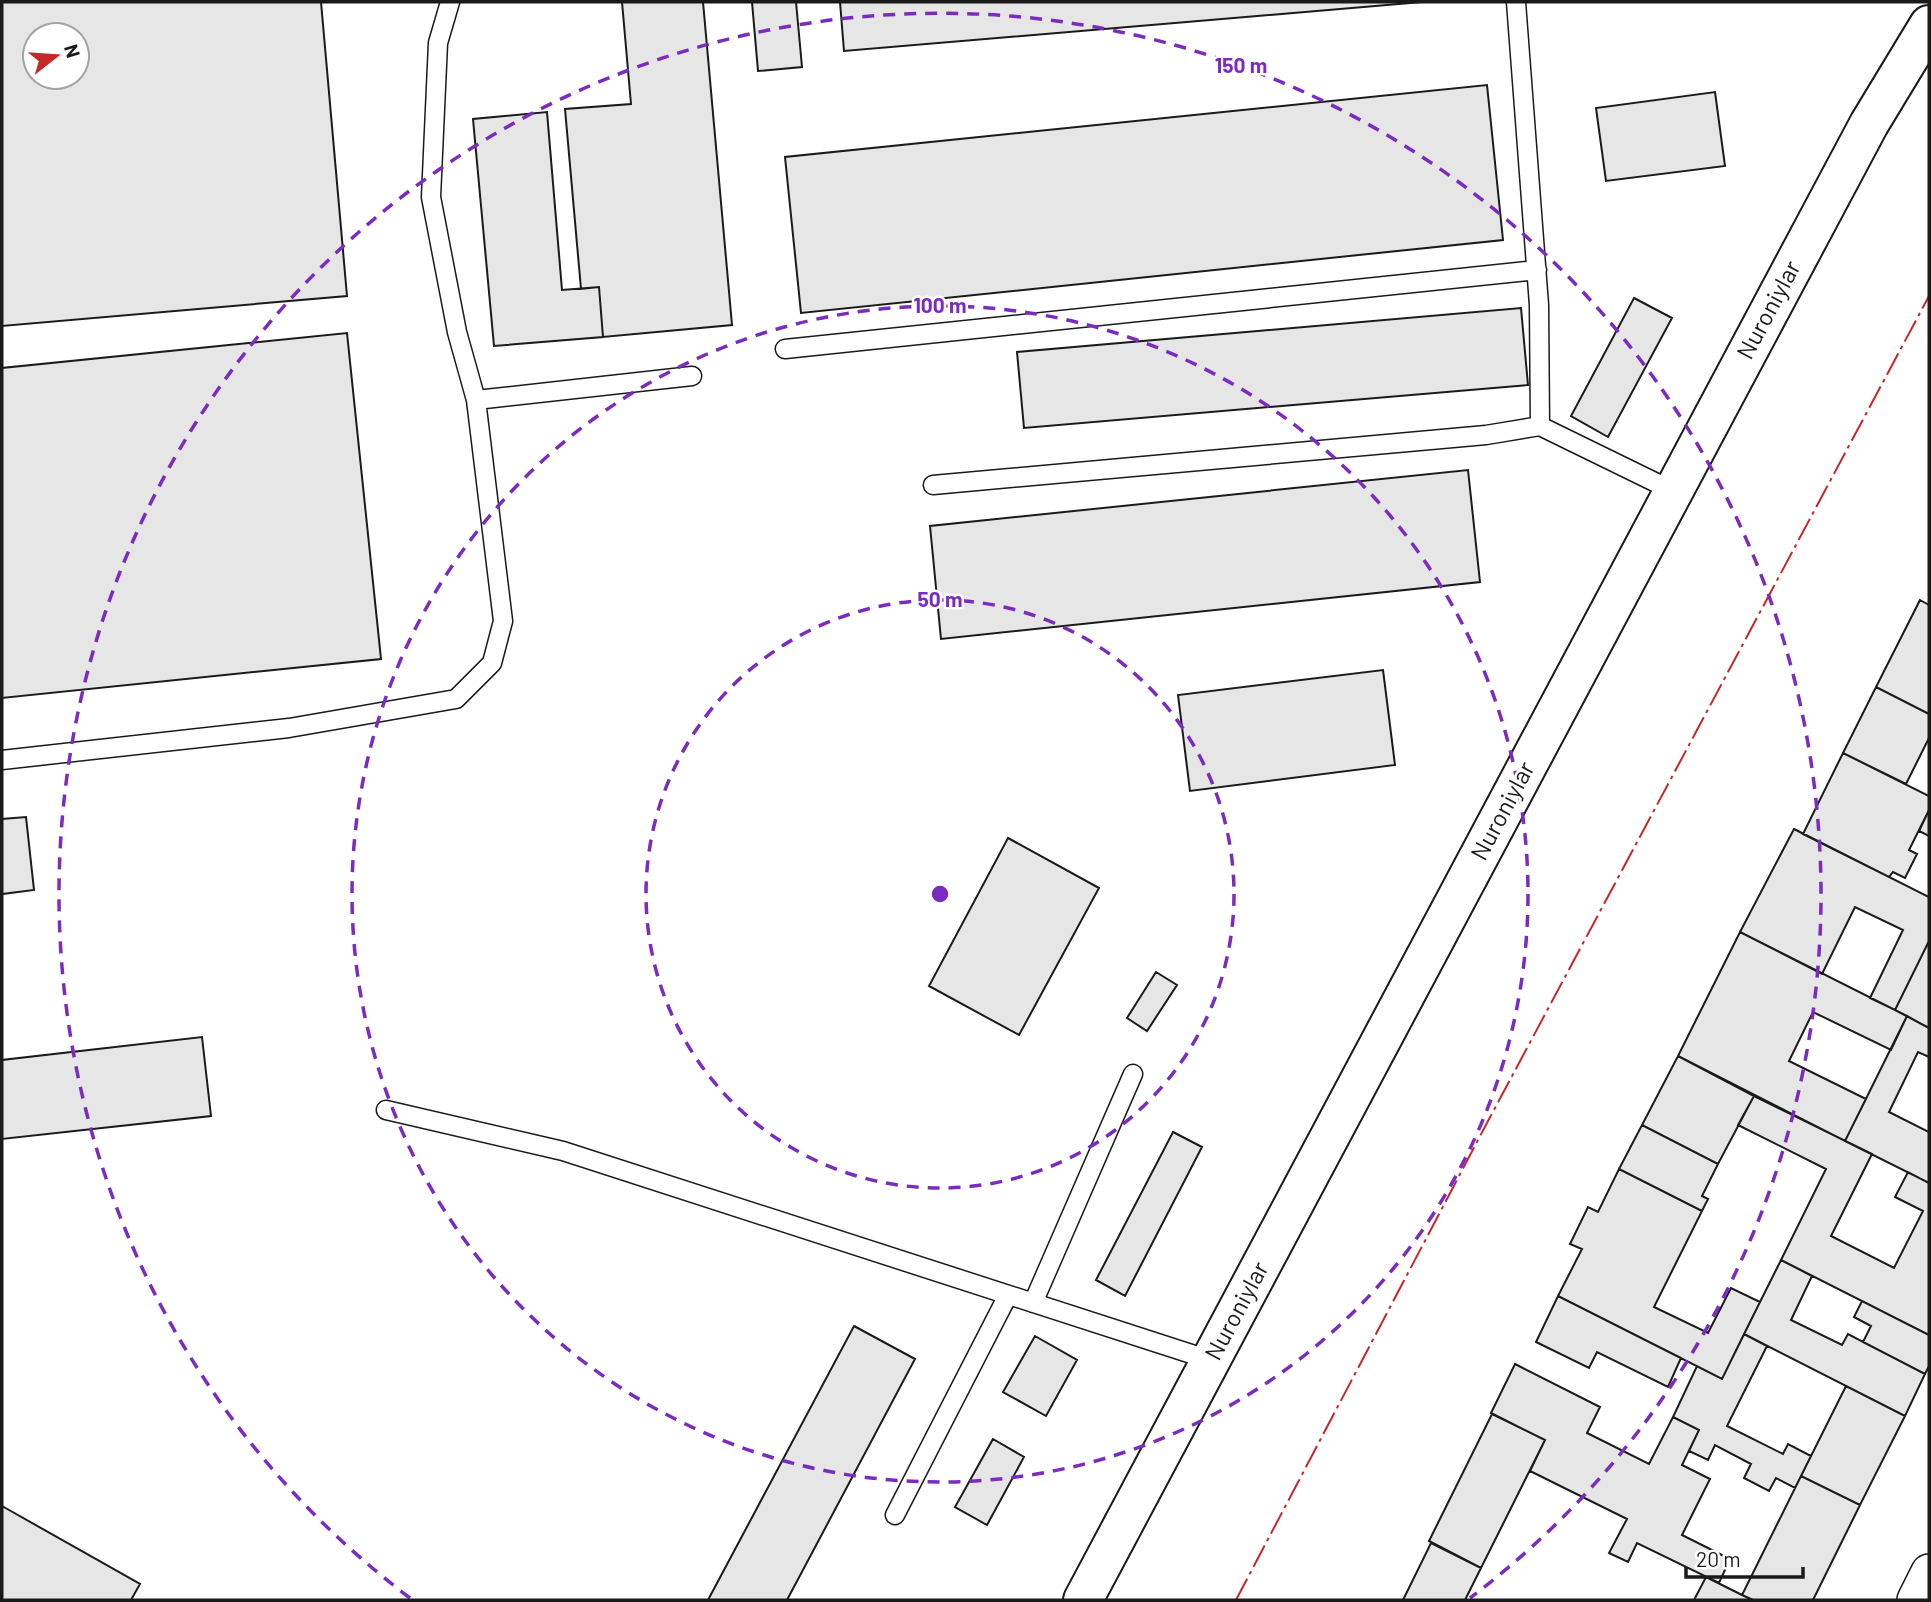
<svg xmlns="http://www.w3.org/2000/svg" width="1931" height="1602" viewBox="0 0 1931 1602" font-family="Barlow,sans-serif">
<style>
.building{fill:#e6e6e6;stroke:#1a1a1a;stroke-width:2;fill-rule:evenodd}
.lines{fill:none;stroke-linecap:round;stroke-linejoin:round}
.lane-casing{stroke:#1a1a1a;stroke-width:21}
.street-casing{stroke:#1a1a1a;stroke-width:38}
.secondary-casing{stroke:#1a1a1a;stroke-width:42}
.lane{stroke:#fff;stroke-width:18}
.street{stroke:#fff;stroke-width:35}
.secondary{stroke:#fff;stroke-width:38}
.power{stroke:#c62828;stroke-width:2;stroke-dasharray:24 5 3.5 5;stroke-linecap:butt}
.ring{fill:none;stroke:#7b2cbf;stroke-width:3.5;stroke-dasharray:12 9}
.labels{text-anchor:middle;stroke-width:5;stroke-linejoin:round;paint-order:stroke}
.street-label{font-size:24px;fill:#1a1a1a;stroke:#fff}
.centre{fill:#7b2cbf;stroke:#fff;stroke-width:3.5}
.ring-label{font-size:21px;text-anchor:middle;font-weight:bold;fill:#7b2cbf;stroke:#fff;stroke-width:5;stroke-linejoin:round;paint-order:stroke}
</style>
<rect width="100%" height="100%" fill="#fff"/>
<path class="building" d="M 2,2 L 321,2 L 347,296 L 2,326 ZM 35,35 L 77,35 L 77,77 L 35,77 Z
M 622,2 L 703,2 L 732,325 L 603,337 L 599,287 L 581,289 L 565,109 L 631,104 Z
M 752,2 L 796,2 L 802,67 L 758,71 Z
M 840,2 L 1422,2 L 844,51 Z
M 1487,85 L 1503,240 L 801,313 L 785,157 Z
M 1715,92 L 1725,166 L 1606,181 L 1596,108 Z
M 547,112 L 562,290 L 599,287 L 603,337 L 494,346 L 473,119 Z
M 1634,298 L 1672,318 L 1608,437 L 1571,416 Z
M 1521,308 L 1528,385 L 1024,428 L 1017,352 Z
M 347,333 L 381,659 L 2,698 L 2,368 Z
M 1468,470 L 1480,582 L 941,639 L 930,526 Z
M 1920,600 L 1929,605 L 1929,714 L 1876,687 Z
M 1383,670 L 1395,765 L 1190,791 L 1178,695 Z
M 1876,687 L 1929,714 L 1929,738 L 1906,784 L 1843,753 Z
M 1843,753 L 1929,796 L 1929,810 L 1909,850 L 1917,854 L 1905,878 L 1893,872 L 1889,877 L 1803,834 Z
M 1929,810 L 1929,836 L 1919,831 Z
M 26,817 L 34,890 L 2,894 L 2,819 Z
M 1794,829 L 1929,897 L 1929,941 L 1895,1010 L 1870,998 L 1903,930 L 1855,907 L 1822,974 L 1740,932 Z
M 1008,838 L 1099,888 L 1019,1035 L 929,986 Z
M 1740,932 L 1907,1016 L 1891,1050 L 1813,1012 L 1789,1061 L 1866,1099 L 1845,1141 L 1678,1056 Z
M 1929,941 L 1929,1028 L 1895,1010 Z
M 1156,972 L 1177,985 L 1147,1031 L 1127,1018 Z
M 1907,1016 L 1929,1028 L 1929,1057 L 1918,1052 L 1889,1112 L 1929,1132 L 1929,1183 L 1845,1141 Z
M 202,1037 L 211,1116 L 2,1139 L 2,1060 Z
M 1678,1056 L 1754,1096 L 1718,1164 L 1642,1125 Z
M 1754,1096 L 1872,1154 L 1831,1236 L 1894,1268 L 1923,1211 L 1895,1197 L 1908,1172 L 1929,1183 L 1929,1335 L 1781,1260 L 1826,1169 L 1738,1125 Z
M 1642,1125 L 1718,1164 L 1702,1196 L 1708,1199 L 1702,1211 L 1619,1169 Z
M 1173,1132 L 1202,1147 L 1125,1296 L 1096,1280 Z
M 1619,1169 L 1702,1211 L 1654,1307 L 1708,1333 L 1731,1288 L 1760,1302 L 1722,1379 L 1558,1296 L 1582,1249 L 1570,1244 L 1588,1207 L 1598,1212 Z
M 1781,1260 L 1812,1276 L 1791,1320 L 1842,1345 L 1848,1334 L 1925,1374 L 1905,1416 L 1744,1334 Z
M 1558,1296 L 1681,1358 L 1668,1387 L 1597,1352 L 1589,1368 L 1536,1342 Z
M 1862,1301 L 1929,1335 L 1929,1366 L 1925,1374 L 1863,1342 L 1871,1326 L 1854,1317 Z
M 854,1326 L 915,1359 L 787,1600 L 708,1600 Z
M 1744,1334 L 1767,1346 L 1727,1426 L 1783,1454 L 1788,1444 L 1811,1456 L 1795,1488 L 1776,1478 L 1769,1491 L 1744,1478 L 1751,1464 L 1715,1445 L 1708,1460 L 1689,1451 L 1699,1430 L 1673,1417 L 1697,1366 L 1722,1379 Z
M 1035,1336 L 1077,1360 L 1046,1416 L 1003,1392 Z
M 1515,1364 L 1600,1407 L 1587,1433 L 1649,1464 L 1673,1417 L 1699,1430 L 1682,1465 L 1710,1479 L 1682,1535 L 1730,1559 L 1719,1583 L 1637,1543 L 1628,1562 L 1609,1553 L 1627,1519 L 1530,1471 L 1545,1440 L 1491,1413 Z
M 1846,1386 L 1905,1416 L 1860,1505 L 1801,1476 Z
M 1492,1414 L 1545,1440 L 1481,1568 L 1429,1541 Z
M 993,1439 L 1024,1457 L 987,1525 L 955,1507 Z
M 1801,1476 L 1860,1505 L 1813,1600 L 1753,1600 L 1742,1595 Z
M 2,1506 L 140,1584 L 131,1600 L 2,1600 Z
M 1431,1543 L 1481,1568 L 1465,1600 L 1403,1600 Z
M 1706,1577 L 1742,1595 L 1753,1600 L 1694,1600 Z"/>
<g class="lines">
<defs>
<path id="lane" d="M 1516,2 L 1539,305 L 1540,426
M 785,349 L 1537,270
M 476,400 L 692,376
M 933,485 L 1486,435 L 1540,426 L 1673,491
M 2,760 L 289,728 L 456,699 L 492,663 L 503,621 L 476,400 L 457,332 L 431,197 L 438,43 L 450,2
M 386,1110 L 563,1151 L 1210,1360
M 1033,1303 L 1133,1074
M 895,1515 L 1008,1295"/>
<path id="street" d="M 1915,1600 L 1929,1572"/>
<path id="secondary" d="M 1083,1600 L 1869,124 L 1929,25"/>
</defs>
<use href="#lane" class="lane-casing"/>
<use href="#street" class="street-casing"/>
<use href="#secondary" class="secondary-casing"/>
<use href="#lane" class="lane"/>
<use href="#street" class="street"/>
<use href="#secondary" class="secondary"/>
<path class="power" d="M 1236,1600 L 1488,1121 L 1929,296"/>
</g>
<g class="ring">
<circle cx="940" cy="894" r="294"/>
<circle cx="940" cy="894" r="588"/>
<path d="M410 1598A881 881 0 1 1 1470 1598"/>
</g>
<g class="labels">
<g class="street-label">
<text transform="translate(1769 310) rotate(-62)" y="8">Nuroniylar</text>
<text transform="translate(1503 811) rotate(-62)" y="8">Nuroniylar</text>
<text transform="translate(1237 1311) rotate(-62)" y="8">Nuroniylar</text>
</g>
</g>
<circle cx="940" cy="894" r="10" class="centre"/>
<g class="ring-label">
<text x="1241" y="73">150 m</text>
<text x="940" y="313">100 m</text>
<text x="940" y="607">50 m</text>
</g>
<rect width="1931" height="1602" fill="none" stroke="#1a1a1a" stroke-width="7"/>
<g transform="translate(56 56) rotate(73)"><circle r="33" fill="#ffffff" stroke="#a3a3a3" stroke-width="2"/>
<path d="M0-5L12 26L0 18L-12 26Z" fill="#c62828"/>
<text y="-10" font-size="19" font-weight="bold" text-anchor="middle" fill="#1a1a1a">N</text>
</g>
<path d="M1686 1567v10h117v-10" fill="none" stroke="#1a1a1a" stroke-width="3.5"/>
<text x="1696" y="1567" font-size="21" fill="#1a1a1a" stroke="#ffffff" stroke-width="5" paint-order="stroke">20 m</text>
</svg>
